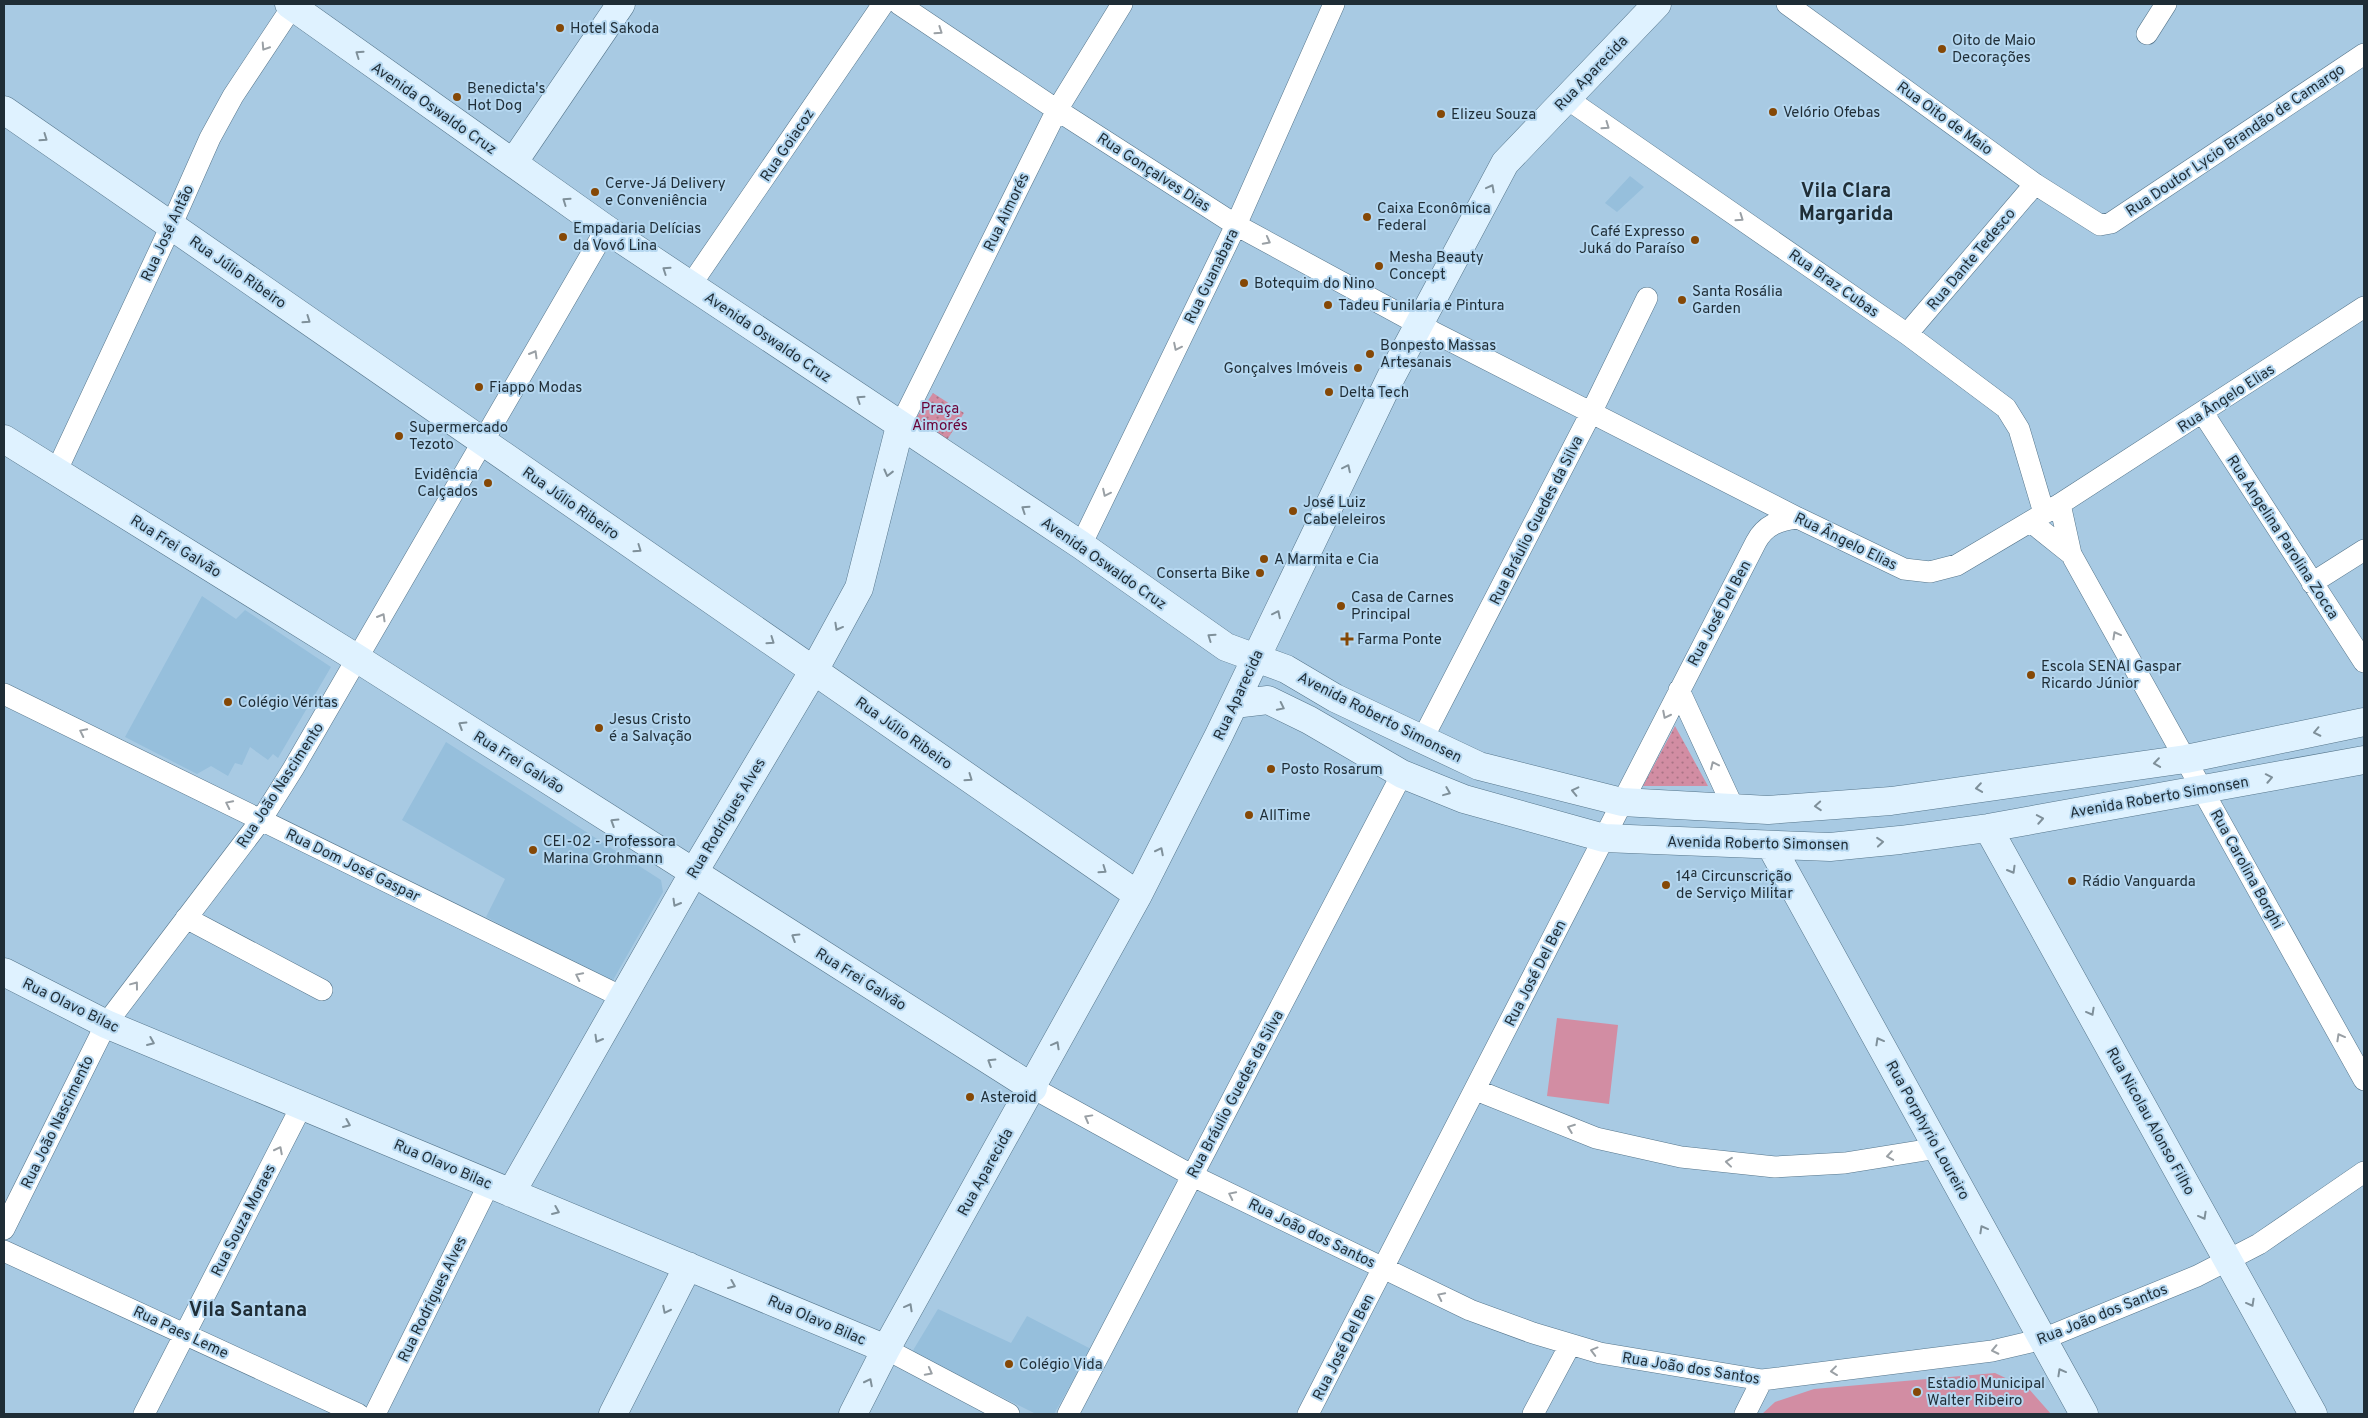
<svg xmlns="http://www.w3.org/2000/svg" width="2368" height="1418" viewBox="0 0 2368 1418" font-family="Overpass,sans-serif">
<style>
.built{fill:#96bfdc}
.grass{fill:url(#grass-dots)}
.pitch{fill:#d28da3}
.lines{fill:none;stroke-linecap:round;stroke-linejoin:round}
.street-casing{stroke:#55758b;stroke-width:22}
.secondary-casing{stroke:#55758b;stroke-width:29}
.street{stroke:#fff;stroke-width:21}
.secondary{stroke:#dff2ff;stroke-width:28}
.oneway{stroke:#9aa0a5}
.oneway2{stroke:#7f909a}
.poi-dot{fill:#854806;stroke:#b5d7f0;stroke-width:2}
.labels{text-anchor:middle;stroke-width:4;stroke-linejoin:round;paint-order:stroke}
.poi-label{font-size:15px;fill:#1f2d36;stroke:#b5d7f0;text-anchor:start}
.street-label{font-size:15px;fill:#1f2d36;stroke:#b5d7f0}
.park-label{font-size:15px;fill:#6b0137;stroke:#b5d7f0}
.district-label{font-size:20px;font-weight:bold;fill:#1f2d36;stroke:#b5d7f0}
</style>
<defs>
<pattern id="grass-dots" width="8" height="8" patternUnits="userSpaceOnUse" patternTransform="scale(1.25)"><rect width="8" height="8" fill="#d28da3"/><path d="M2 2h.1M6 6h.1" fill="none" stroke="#aa7486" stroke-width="1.8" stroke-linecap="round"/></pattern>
</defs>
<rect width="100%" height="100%" fill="#a8cae3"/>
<path class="built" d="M 1630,176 L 1644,187 L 1617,212 L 1605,203 Z
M 202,596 L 236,619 L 245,610 L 331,667 L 278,758 L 273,754 L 268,760 L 250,747 L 242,765 L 235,763 L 228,776 L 211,766 L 197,774 L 125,737 Z
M 446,742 L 661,880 L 663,892 L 612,982 L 486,917 L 505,879 L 402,820 Z
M 938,1309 L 1011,1343 L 1027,1316 L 1091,1349 L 1054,1414 L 1036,1414 L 912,1352 Z"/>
<path class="grass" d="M 933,393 L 964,413 L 947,440 L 915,420 Z
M 1675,726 L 1708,786 L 1643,786 Z"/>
<path class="pitch" d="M 1557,1018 L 1618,1025 L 1609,1104 L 1547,1096 Z
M 1995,1373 L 2029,1389 L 2051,1414 L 1762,1414 L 1775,1402 L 1814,1389 Z"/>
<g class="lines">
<defs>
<path id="street" d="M 899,4 L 1057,110 L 1236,225 L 1433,332 L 1798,518 L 1904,569 L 1930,572 L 1957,565 L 2060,504 L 2364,307
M 1787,4 L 2035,184 L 2100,225 L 2111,223 L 2364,54
M 2147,34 L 2166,4
M 1566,98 L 1907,334 L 2006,408 L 2019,429 L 2044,513
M 690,286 L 883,4
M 1907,334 L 2035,184
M 2203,413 L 2364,662
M 900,426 L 1057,110 L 1122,4
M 56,472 L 171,226 L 210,138 L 233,96 L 294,4
M 2060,504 L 2071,554 L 2364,1080
M 2031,522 L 2071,554
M 1081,545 L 1236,225 L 1334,4
M 2312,583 L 2364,550
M 1679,690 L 1734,809
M 4,694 L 622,997
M 1422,740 L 1592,411 L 1647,298
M 186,918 L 322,990
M 1033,1088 L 1193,1176 L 1470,1310 L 1533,1333 L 1600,1353 L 1762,1380 L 1992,1351 L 2043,1339 L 2197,1276 L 2259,1244 L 2364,1172
M 1476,1090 L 1596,1138 L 1681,1157 L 1775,1167 L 1845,1163 L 1938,1148
M 4,1229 L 106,1024 L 261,820 L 293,769 L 606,229
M 4,1251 L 358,1414
M 886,1349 L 1009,1414
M 144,1414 L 302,1105
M 375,1414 L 489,1184
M 1068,1414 L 1402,774
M 1308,1414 L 1756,542 C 1765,525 1779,520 1798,518
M 1533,1414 L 1570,1345
M 1745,1414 L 1762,1380"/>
<path id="secondary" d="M 289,4 L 606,229 L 1081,545 L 1226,647 L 1286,669 L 1335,698 L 1479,766 L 1622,802 L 1768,810 L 1891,801 L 2186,759 L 2364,722
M 4,110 L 1138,895
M 513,163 L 621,4
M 4,439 L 358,659 L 1033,1088
M 1234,704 L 1268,700 L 1309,720 L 1402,774 L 1464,799 L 1604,838 L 1830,847 L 1900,840 L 1988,828 L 2364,760
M 1988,828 L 2313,1414
M 1771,846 L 2084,1414
M 4,972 L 106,1024 L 886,1349
M 511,1193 L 694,872 L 817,665 L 859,588 L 900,426
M 613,1414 L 688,1266
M 853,1414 L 886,1349 L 1138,895 L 1219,735 L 1391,377 L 1505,163 L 1657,4"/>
</defs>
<use href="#street" class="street-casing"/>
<use href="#secondary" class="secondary-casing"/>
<use href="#street" class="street"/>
<use href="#secondary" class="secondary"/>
</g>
<defs><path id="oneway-chevron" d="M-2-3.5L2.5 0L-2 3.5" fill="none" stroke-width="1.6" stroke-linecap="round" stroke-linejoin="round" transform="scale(1.25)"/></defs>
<g class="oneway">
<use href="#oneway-chevron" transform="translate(939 31) rotate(34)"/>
<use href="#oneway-chevron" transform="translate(265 47) rotate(123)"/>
<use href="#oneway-chevron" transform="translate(1606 126) rotate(35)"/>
<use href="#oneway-chevron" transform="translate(1740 218) rotate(35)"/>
<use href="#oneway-chevron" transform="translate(1267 241) rotate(28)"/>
<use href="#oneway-chevron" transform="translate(1177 347) rotate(116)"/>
<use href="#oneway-chevron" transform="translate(534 354) rotate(-60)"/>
<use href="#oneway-chevron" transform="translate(1106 493) rotate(116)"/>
<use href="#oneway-chevron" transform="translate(382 617) rotate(-60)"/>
<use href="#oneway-chevron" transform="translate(2116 635) rotate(-119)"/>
<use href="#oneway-chevron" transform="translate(1666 715) rotate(117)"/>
<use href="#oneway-chevron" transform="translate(83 732) rotate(-154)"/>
<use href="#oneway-chevron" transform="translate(1714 765) rotate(-115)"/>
<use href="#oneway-chevron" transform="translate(229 804) rotate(-154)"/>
<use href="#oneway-chevron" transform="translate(579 976) rotate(-154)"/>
<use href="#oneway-chevron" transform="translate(135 985) rotate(-53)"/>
<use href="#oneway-chevron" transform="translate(2340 1037) rotate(-119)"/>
<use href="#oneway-chevron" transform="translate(1088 1118) rotate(-151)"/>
<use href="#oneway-chevron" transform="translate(1571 1128) rotate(-159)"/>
<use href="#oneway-chevron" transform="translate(279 1150) rotate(-63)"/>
<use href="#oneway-chevron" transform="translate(1890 1156) rotate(171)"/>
<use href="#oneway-chevron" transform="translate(1729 1162) rotate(-174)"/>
<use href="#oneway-chevron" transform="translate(1232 1195) rotate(-154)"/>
<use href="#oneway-chevron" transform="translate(1441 1296) rotate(-154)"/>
<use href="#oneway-chevron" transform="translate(1995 1350) rotate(168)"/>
<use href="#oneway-chevron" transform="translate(1594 1351) rotate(-165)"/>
<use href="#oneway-chevron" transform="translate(1834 1371) rotate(173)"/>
<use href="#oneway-chevron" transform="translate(929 1372) rotate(28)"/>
</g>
<g class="oneway2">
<use href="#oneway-chevron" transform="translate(359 54) rotate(-145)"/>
<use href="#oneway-chevron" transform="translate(44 138) rotate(35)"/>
<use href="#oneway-chevron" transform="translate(1491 188) rotate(-62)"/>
<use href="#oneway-chevron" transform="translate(566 201) rotate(-145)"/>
<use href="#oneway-chevron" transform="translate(666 270) rotate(-146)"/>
<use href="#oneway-chevron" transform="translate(307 320) rotate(35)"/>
<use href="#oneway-chevron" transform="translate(860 399) rotate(-146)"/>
<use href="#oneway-chevron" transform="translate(1347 468) rotate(-64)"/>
<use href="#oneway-chevron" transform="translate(888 473) rotate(104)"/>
<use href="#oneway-chevron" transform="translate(1025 509) rotate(-146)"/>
<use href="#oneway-chevron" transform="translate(638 549) rotate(35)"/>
<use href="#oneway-chevron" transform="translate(1277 614) rotate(-64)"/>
<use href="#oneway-chevron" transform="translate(838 627) rotate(119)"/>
<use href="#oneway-chevron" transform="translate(1211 637) rotate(-145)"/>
<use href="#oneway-chevron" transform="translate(771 641) rotate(35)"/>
<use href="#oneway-chevron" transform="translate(1281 707) rotate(26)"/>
<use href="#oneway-chevron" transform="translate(462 725) rotate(-148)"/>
<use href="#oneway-chevron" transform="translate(2317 732) rotate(168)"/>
<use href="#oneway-chevron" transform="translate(2157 763) rotate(172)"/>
<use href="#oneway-chevron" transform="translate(969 778) rotate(35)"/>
<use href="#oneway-chevron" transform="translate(2269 778) rotate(-11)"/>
<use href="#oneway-chevron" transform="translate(1979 788) rotate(172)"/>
<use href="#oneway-chevron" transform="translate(1575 791) rotate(-167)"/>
<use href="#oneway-chevron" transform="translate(1447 792) rotate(22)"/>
<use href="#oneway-chevron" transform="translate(1818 806) rotate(176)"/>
<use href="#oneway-chevron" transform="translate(2040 819) rotate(-10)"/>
<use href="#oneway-chevron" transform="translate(614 822) rotate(-148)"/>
<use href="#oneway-chevron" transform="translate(1880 842) rotate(-5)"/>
<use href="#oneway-chevron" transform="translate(1160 851) rotate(-63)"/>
<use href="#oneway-chevron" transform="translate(1103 870) rotate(35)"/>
<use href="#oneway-chevron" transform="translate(2012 870) rotate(60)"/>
<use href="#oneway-chevron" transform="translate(676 903) rotate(120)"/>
<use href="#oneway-chevron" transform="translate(795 937) rotate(-148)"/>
<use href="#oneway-chevron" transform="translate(2091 1012) rotate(61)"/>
<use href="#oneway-chevron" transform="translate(598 1039) rotate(120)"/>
<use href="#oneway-chevron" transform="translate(1879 1041) rotate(-119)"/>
<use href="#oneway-chevron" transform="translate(151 1042) rotate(23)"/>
<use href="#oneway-chevron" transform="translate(1056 1045) rotate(-61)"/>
<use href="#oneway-chevron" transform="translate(991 1062) rotate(-148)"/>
<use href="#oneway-chevron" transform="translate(347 1124) rotate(23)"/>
<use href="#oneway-chevron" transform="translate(556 1211) rotate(23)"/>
<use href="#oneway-chevron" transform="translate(2203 1216) rotate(61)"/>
<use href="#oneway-chevron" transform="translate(1983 1229) rotate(-119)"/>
<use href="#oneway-chevron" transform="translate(732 1285) rotate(23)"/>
<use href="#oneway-chevron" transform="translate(2251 1303) rotate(61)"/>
<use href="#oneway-chevron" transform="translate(909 1307) rotate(-61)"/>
<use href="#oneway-chevron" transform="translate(666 1310) rotate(117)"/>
<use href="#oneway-chevron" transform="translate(2061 1372) rotate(-119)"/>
<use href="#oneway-chevron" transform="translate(869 1382) rotate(-63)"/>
</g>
<g class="poi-dot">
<circle cx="560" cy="28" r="5"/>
<circle cx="1942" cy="49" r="5"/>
<circle cx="457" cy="97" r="5"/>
<circle cx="1773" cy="112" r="5"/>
<circle cx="1441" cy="114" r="5"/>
<circle cx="595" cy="192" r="5"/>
<circle cx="1367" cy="217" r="5"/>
<circle cx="563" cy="237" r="5"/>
<circle cx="1695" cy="240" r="5"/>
<circle cx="1379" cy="266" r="5"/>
<circle cx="1244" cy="283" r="5"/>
<circle cx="1682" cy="300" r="5"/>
<circle cx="1328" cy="305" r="5"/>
<circle cx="1370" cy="354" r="5"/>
<circle cx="1358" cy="368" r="5"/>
<circle cx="479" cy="387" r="5"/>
<circle cx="1329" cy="392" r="5"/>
<circle cx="399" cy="436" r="5"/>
<circle cx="488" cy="483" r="5"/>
<circle cx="1293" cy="511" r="5"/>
<circle cx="1264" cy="559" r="5"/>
<circle cx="1260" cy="573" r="5"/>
<circle cx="1341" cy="606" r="5"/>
<path d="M1344.5 631.5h5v5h5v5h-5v5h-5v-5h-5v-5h5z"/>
<circle cx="2031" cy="675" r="5"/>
<circle cx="228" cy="702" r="5"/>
<circle cx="599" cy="728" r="5"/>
<circle cx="1271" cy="769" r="5"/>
<circle cx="1249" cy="815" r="5"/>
<circle cx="533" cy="850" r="5"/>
<circle cx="2072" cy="881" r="5"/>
<circle cx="1666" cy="885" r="5"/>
<circle cx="970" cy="1097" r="5"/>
<circle cx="1009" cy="1364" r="5"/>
<circle cx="1917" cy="1392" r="5"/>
</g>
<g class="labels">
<g class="poi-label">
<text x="570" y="33">Hotel Sakoda</text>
<text x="1952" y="45">Oito de Maio<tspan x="1952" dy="17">Decorações</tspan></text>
<text x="467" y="93">Benedicta's<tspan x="467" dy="17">Hot Dog</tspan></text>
<text x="1783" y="117">Velório Ofebas</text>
<text x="1451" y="119">Elizeu Souza</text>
<text x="605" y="188">Cerve-Já Delivery<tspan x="605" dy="17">e Conveniência</tspan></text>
<text x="1377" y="213">Caixa Econômica<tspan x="1377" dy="17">Federal</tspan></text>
<text x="573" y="233">Empadaria Delícias<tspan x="573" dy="17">da Vovó Lina</tspan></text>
<text x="1685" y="236" text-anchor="end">Café Expresso<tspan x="1685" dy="17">Juká do Paraíso</tspan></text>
<text x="1389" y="262">Mesha Beauty<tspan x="1389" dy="17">Concept</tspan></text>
<text x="1254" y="288">Botequim do Nino</text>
<text x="1692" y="296">Santa Rosália<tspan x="1692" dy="17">Garden</tspan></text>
<text x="1338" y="310">Tadeu Funilaria e Pintura</text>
<text x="1380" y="350">Bonpesto Massas<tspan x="1380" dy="17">Artesanais</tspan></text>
<text x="1348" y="373" text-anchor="end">Gonçalves Imóveis</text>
<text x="489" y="392">Fiappo Modas</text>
<text x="1339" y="397">Delta Tech</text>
<text x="409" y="432">Supermercado<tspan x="409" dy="17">Tezoto</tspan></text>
<text x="478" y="479" text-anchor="end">Evidência<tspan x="478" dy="17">Calçados</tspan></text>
<text x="1303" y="507">José Luiz<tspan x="1303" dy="17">Cabeleleiros</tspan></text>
<text x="1274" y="564">A Marmita e Cia</text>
<text x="1250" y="578" text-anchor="end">Conserta Bike</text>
<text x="1351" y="602">Casa de Carnes<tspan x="1351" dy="17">Principal</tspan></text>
<text x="1357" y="644">Farma Ponte</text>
<text x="2041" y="671">Escola SENAI Gaspar<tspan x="2041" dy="17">Ricardo Júnior</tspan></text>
<text x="238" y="707">Colégio Véritas</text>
<text x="609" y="724">Jesus Cristo<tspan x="609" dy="17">é a Salvação</tspan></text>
<text x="1281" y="774">Posto Rosarum</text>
<text x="1259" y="820">AllTime</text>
<text x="543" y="846">CEI-02 - Professora<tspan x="543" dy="17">Marina Grohmann</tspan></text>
<text x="1676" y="881">14ª Circunscrição<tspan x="1676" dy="17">de Serviço Militar</tspan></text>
<text x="2082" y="886">Rádio Vanguarda</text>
<text x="980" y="1102">Asteroid</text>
<text x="1019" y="1369">Colégio Vida</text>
<text x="1927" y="1388">Estadio Municipal<tspan x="1927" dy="17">Walter Ribeiro</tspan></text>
</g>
<g class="street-label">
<text transform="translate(1591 73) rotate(-46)" y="5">Rua Aparecida</text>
<text transform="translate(434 108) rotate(35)" y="5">Avenida Oswaldo Cruz</text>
<text transform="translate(1945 118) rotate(36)" y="5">Rua Oito de Maio</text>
<text transform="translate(2235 140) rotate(-34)" y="5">Rua Doutor Lycio Brandão de Camargo</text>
<text transform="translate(787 145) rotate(-56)" y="5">Rua Goiacoz</text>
<text transform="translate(1154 172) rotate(33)" y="5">Rua Gonçalves Dias</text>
<text transform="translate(1006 212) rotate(-64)" y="5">Rua Aimorés</text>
<text transform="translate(167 233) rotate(-65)" y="5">Rua José Antão</text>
<text transform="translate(1971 259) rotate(-50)" y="5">Rua Dante Tedesco</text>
<text transform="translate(238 272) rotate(35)" y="5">Rua Júlio Ribeiro</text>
<text transform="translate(1211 276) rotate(-64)" y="5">Rua Guanabara</text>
<text transform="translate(1834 283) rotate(35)" y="5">Rua Braz Cubas</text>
<text transform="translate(768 337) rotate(34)" y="5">Avenida Oswaldo Cruz</text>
<text transform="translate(2226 398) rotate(-33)" y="5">Rua Ângelo Elias</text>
<text transform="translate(571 503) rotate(35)" y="5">Rua Júlio Ribeiro</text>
<text transform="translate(1536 520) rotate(-63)" y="5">Rua Bráulio Guedes da Silva</text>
<text transform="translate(2283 537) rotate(57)" y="5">Rua Angelina Parolina Zocca</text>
<text transform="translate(1846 541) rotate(26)" y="5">Rua Ângelo Elias</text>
<text transform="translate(176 546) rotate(32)" y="5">Rua Frei Galvão</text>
<text transform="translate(1104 563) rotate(35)" y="5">Avenida Oswaldo Cruz</text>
<text transform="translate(1719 613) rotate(-62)" y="5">Rua José Del Ben</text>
<text transform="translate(1238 695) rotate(-65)" y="5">Rua Aparecida</text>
<text transform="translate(1380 717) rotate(27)" y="5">Avenida Roberto Simonsen</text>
<text transform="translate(904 733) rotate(35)" y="5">Rua Júlio Ribeiro</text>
<text transform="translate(519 762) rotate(32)" y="5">Rua Frei Galvão</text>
<text transform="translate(280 785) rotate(-57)" y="5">Rua João Nascimento</text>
<text transform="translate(2159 797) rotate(-10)" y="5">Avenida Roberto Simonsen</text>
<text transform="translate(726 818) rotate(-59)" y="5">Rua Rodrigues Alves</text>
<text transform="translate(1758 843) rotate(1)" y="5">Avenida Roberto Simonsen</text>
<text transform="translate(353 865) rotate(26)" y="5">Rua Dom José Gaspar</text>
<text transform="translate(2247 869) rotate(61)" y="5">Rua Carolina Borghi</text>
<text transform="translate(1535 973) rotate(-63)" y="5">Rua José Del Ben</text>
<text transform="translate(861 979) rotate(32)" y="5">Rua Frei Galvão</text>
<text transform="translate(71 1005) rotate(26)" y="5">Rua Olavo Bilac</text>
<text transform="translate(1235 1094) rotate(-62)" y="5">Rua Bráulio Guedes da Silva</text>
<text transform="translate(2151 1121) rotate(61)" y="5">Rua Nicolau Alonso Filho</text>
<text transform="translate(57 1122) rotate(-64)" y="5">Rua João Nascimento</text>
<text transform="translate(1928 1130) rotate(61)" y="5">Rua Porphyrio Loureiro</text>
<text transform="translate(443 1164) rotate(23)" y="5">Rua Olavo Bilac</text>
<text transform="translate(985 1172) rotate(-61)" y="5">Rua Aparecida</text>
<text transform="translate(243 1220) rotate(-63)" y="5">Rua Souza Moraes</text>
<text transform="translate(1312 1233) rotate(26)" y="5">Rua João dos Santos</text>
<text transform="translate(432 1299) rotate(-64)" y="5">Rua Rodrigues Alves</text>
<text transform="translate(2102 1314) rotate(-22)" y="5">Rua João dos Santos</text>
<text transform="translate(817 1320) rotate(23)" y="5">Rua Olavo Bilac</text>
<text transform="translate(181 1332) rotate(25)" y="5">Rua Paes Leme</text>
<text transform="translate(1343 1347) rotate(-63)" y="5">Rua José Del Ben</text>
<text transform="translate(1691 1368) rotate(9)" y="5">Rua João dos Santos</text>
</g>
<g class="park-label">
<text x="940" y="413">Praça<tspan x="940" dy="17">Aimorés</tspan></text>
</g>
<g class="district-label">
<text x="1846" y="197">Vila Clara<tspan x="1846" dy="23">Margarida</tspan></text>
<text x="248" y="1316">Vila Santana</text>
</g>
</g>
<rect width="2368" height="1418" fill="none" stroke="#1f2d36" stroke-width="10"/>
</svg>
